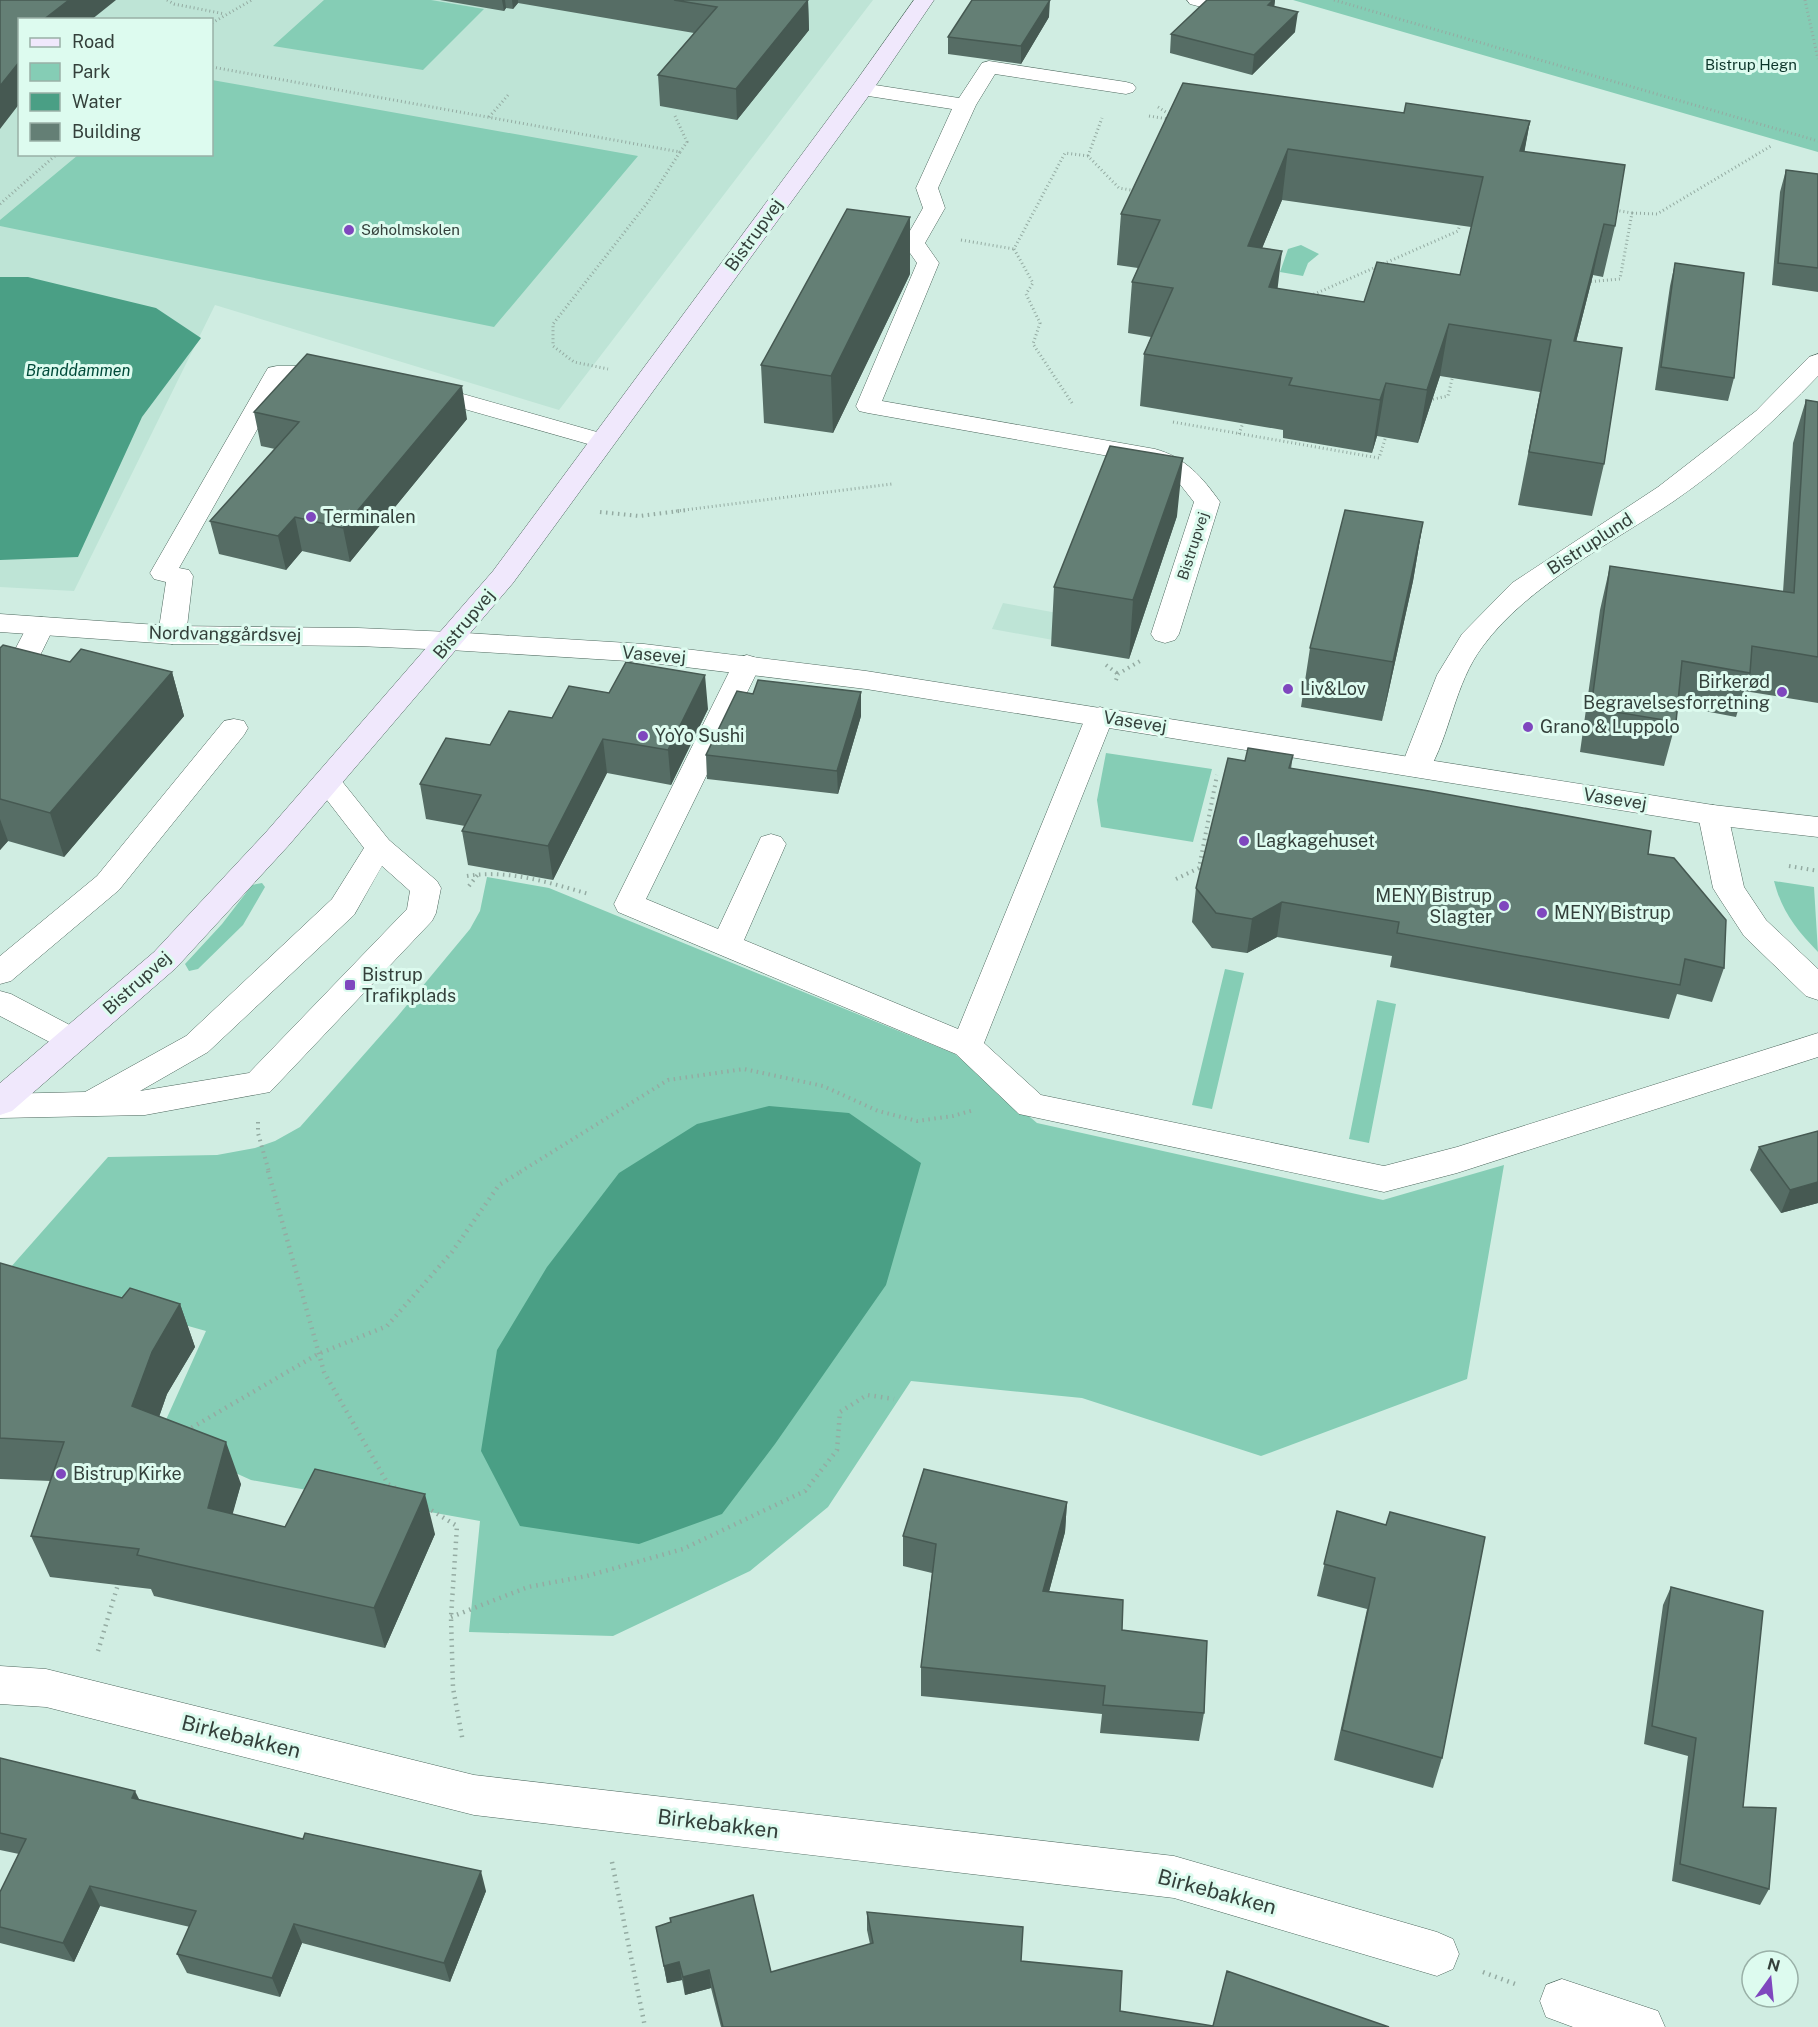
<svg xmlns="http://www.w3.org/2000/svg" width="1818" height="2027" viewBox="0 0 1818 2027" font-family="'Public Sans',sans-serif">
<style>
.built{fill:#bee4d6;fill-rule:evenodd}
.green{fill:#85cdb5}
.water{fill:#4a9f85}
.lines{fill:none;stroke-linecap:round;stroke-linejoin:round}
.service-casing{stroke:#4e685e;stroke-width:1}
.minor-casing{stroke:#4e685e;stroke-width:1}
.tertiary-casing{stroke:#4e685e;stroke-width:1}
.secondary-casing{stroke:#4e685e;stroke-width:1}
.path-far2{stroke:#94aba2;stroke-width:3;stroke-dasharray:1 3;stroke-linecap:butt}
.path-far1{stroke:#94aba2;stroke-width:4;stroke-dasharray:1.5 4.5;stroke-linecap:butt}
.path{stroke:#94aba2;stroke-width:4.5;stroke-dasharray:1.5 5;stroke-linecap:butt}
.service{fill:#fff;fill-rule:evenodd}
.minor{fill:#fff;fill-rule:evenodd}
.tertiary{fill:#fff;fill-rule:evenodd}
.secondary{fill:#f0e8fc;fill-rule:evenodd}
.wall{fill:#566d65;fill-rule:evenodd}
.shaded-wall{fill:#465952}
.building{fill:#647f75;stroke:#465952;stroke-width:1.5;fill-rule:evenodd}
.poi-dot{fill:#7f47be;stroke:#ddfbef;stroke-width:2}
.labels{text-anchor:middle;stroke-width:6;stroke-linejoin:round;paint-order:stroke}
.far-park-label{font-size:15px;fill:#0c3429;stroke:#ddfbef}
.far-poi-label{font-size:15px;fill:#34403b;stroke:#ddfbef;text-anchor:start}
.far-street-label{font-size:15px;fill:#34403b;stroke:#ddfbef}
.far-water-label{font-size:16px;font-style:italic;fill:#004b3a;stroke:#ddfbef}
.street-label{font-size:18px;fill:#34403b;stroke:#ddfbef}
.poi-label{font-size:18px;fill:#34403b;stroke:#ddfbef;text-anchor:start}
.near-street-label{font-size:21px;fill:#34403b;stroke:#ddfbef}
</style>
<rect width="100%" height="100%" fill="#d0ede2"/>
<path class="built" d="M 0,0 L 873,0 L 559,410 L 215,305 L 74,591 L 0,587 ZM 20,20 L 212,20 L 212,154 L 20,154 Z
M 1003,603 L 1063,614 L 1053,640 L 992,629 Z"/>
<path class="green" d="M 324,0 L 431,0 L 484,9 L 423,70 L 273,46 Z
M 1293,0 L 1818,0 L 1818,152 Z
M 212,80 L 638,156 L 494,327 L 0,226 L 0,220 L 78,155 L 212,154 Z
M 1301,245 L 1319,254 L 1308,263 L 1303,276 L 1280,272 L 1288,249 Z
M 1106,753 L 1212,769 L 1193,842 L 1101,827 L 1097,800 Z
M 487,877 L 549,888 L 955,1054 L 1037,1123 L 1383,1200 L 1504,1165 L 1467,1379 L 1261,1456 L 1082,1398 L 911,1381 L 828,1507 L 750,1571 L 613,1636 L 469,1632 L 480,1521 L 251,1480 L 200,1457 L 165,1422 L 206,1331 L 42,1285 L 10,1268 L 108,1157 L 217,1155 L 255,1148 L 275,1141 L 300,1127 L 397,1017 L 470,929 L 480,911 Z
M 1774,881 L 1814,887 L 1818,952 C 1796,929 1782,912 1774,881 Z
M 262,883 L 265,887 L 243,925 L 198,969 L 189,971 L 185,964 L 222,924 L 252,885 Z
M 1225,969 L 1244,973 L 1212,1109 L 1192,1105 Z
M 1377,1000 L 1396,1004 L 1369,1143 L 1349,1139 Z"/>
<path class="water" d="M 0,277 L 28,277 L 156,308 L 201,338 L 142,417 L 78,557 L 0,560 Z
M 769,1106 L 849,1113 L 921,1163 L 886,1285 L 775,1444 L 722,1514 L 639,1544 L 520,1526 L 481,1451 L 497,1350 L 547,1267 L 619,1173 L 697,1124 Z"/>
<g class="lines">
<defs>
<path id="service" d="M 1187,0 L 1217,0 L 1219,3 L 1216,7 L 1209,9 L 1190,4 Z
M 989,61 L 1126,82 L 1133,84 L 1136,88 L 1133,92 L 1126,94 L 995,74 L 976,105 L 938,188 L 945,208 L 925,243 L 939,263 L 882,401 L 1155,449 C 1185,457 1203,478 1220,502 L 1179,634 L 1175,640 L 1165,643 L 1155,640 L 1151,634 L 1194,502 L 1175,478 L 1148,463 L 868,413 L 859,411 L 856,406 L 917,263 L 903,243 L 923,208 L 916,188 L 952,109 L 862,95 L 855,93 L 852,89 L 855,85 L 862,83 L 959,98 L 982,63 Z
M 277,366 L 334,366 L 343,368 L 346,373 L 343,378 L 334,380 L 285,380 L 179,568 L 189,570 L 193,576 L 186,635 L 182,641 L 172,644 L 162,641 L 158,635 L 166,582 L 154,579 L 150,573 L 265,373 L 268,368 Z
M 424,383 L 611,436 L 614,441 L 611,446 L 602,448 L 415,395 L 412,390 L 415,385 Z
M 41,617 L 51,619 L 55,625 C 42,650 29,688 0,696 L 0,671 L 8,663 L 31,619 Z
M 747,655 L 757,658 L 761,664 L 646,899 L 718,929 L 761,837 L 771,834 L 781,837 L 786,844 L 744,940 L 958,1029 L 1086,716 L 1090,710 L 1100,707 L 1110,710 L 1114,716 L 984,1043 L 1041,1095 L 1384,1166 L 1457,1147 L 1818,1033 L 1818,1057 L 1457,1173 L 1384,1192 L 1019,1114 L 956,1054 L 618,912 L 614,904 L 733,664 L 737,658 Z
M 234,719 L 244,721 L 248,728 L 244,735 L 119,890 L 11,981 L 0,984 L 0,956 L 97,876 L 224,721 Z
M 327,772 L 337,775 L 389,840 L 437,881 L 441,888 L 436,913 L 432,921 L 270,1092 L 145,1115 L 0,1118 L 0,1094 L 85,1092 L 186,1036 L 332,899 L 364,848 L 313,782 L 317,775 ZM 382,866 L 410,891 L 407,909 L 249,1073 L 140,1091 L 208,1052 L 354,915 Z
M 0,991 L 11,994 L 83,1032 L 88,1040 L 83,1048 L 72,1052 L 61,1048 L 0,1016 Z"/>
<path id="minor" d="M 1818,354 L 1818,376 C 1774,422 1726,465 1674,501 C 1612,543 1528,585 1483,646 C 1454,684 1451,734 1427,774 L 1416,777 L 1405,774 L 1401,767 L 1437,675 L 1462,634 L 1512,583 L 1658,487 L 1756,411 L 1809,357 Z
M 0,614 L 172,626 L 358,628 L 450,632 L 460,635 L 464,641 L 460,647 L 450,650 L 358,646 L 172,644 L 0,632 Z
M 1713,805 L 1724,808 L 1728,815 L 1744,887 L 1766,920 L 1818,969 L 1818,1000 L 1806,996 L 1744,936 L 1718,896 L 1713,888 L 1698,815 L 1702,808 Z
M 0,1666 L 46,1669 L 474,1775 L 1174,1856 L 1437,1932 L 1453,1939 L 1459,1954 L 1453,1969 L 1437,1976 L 1174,1898 L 474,1815 L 46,1707 L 0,1704 Z
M 1562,1979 L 1658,2011 L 1665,2027 L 1573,2027 L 1546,2017 L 1540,2001 L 1546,1985 Z"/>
<path id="tertiary" d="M 450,632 L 644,644 L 866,671 L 1713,805 L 1818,817 L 1818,837 L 1713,825 L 866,689 L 644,662 L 450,650 L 440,647 L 436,641 L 440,635 Z"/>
<path id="secondary" d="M 914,0 L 934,0 L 870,94 L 513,583 L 289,845 L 176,968 L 12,1111 L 0,1115 L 0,1083 L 154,952 L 267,831 L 493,571 L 854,84 Z"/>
</defs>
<use href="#service" class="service-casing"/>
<use href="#minor" class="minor-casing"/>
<use href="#tertiary" class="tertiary-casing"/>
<use href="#secondary" class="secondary-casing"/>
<path class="path-far2" d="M 167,0 L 174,4 L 225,14
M 1334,0 L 1818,141
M 1805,0 L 1818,59
M 212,23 L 252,0
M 212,67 L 680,152 L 648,202 L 553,324 L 553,346 L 574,362 L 608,369
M 1158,107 L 1172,116
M 675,116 L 687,142 L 680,152
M 1149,116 L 1168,119
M 489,117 L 509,94
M 1088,156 L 1102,118
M 0,204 L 57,154
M 1632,213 L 1657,214 L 1771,146
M 961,240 L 1014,249
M 1587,282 L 1620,279 L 1632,213 L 1614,210
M 1310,296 L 1458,231 L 1461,221
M 1429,400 L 1448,396 L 1453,375
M 1072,403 L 1033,344 L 1040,323 L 1026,294 L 1033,283 L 1014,249 L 1065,153 L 1088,156 L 1119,188 L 1136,191
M 1173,422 L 1379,458 L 1387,433
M 1239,434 L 1244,420
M 676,511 L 892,484"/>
<path class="path-far1" d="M 600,512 L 639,516 L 688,510
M 1106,665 L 1118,674
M 1116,680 L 1118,674 L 1140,661
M 1789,866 L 1818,871
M 467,876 C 508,869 550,883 589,894
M 1176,879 L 1199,868 L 1217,775
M 469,886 L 479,873
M 258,1122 L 258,1133 L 269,1172
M 520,1172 L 668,1080 L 744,1069 L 823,1086 L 878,1111 L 917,1121 L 953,1116 L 974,1110"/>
<path class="path" d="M 268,1171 L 324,1372 L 388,1484 L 397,1489
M 186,1431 L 318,1354 L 387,1326 L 452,1252 L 499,1185 L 522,1171
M 426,1507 L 457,1526 L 451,1617 L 453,1688 L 463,1742
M 451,1617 L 528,1587 L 587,1576 L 683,1549 L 805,1491 L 837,1450 L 840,1412 L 867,1395 L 894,1399
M 98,1651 L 119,1581
M 612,1862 L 645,2027
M 1483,1972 L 1515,1984"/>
<use href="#service" class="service"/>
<use href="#minor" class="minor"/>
<use href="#tertiary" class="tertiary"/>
<use href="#secondary" class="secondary"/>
</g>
<path class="wall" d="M 440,0 L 808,0 L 809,30 L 737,120 L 660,106 L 658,75 L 694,33 L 518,3 L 513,9 L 506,8 L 504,11 Z
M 1207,0 L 1275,0 L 1274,6 L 1295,32 L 1252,75 L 1170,53 L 1171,34 Z
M 1049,17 L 1021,64 L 948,54 L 948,37 Z
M 1183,83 L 1404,113 L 1530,121 L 1524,152 L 1615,226 L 1603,277 L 1593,275 L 1576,342 L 1604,464 L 1592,516 L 1518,505 L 1540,392 L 1440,376 L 1418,443 L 1377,436 L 1372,453 L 1283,438 L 1283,430 L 1140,406 L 1144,354 L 1151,337 L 1128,333 L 1132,282 L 1138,268 L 1117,265 L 1121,214 ZM 1282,200 L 1471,227 L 1460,275 L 1364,302 L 1277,289 L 1262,248 Z
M 1786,170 L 1818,174 L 1818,292 L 1772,285 L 1780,192 Z
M 1675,263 L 1734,378 L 1728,401 L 1655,390 L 1670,286 Z
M 910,274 L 833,433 L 764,423 L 761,365 Z
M 1806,400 L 1818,402 L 1818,703 L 1744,691 L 1736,717 L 1678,706 L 1676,722 L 1664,766 L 1580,752 L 1600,610 L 1610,566 L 1783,592 L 1793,443 Z
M 254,412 L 467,419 L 350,562 L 302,551 L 286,570 L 219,554 L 210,521 L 275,449 L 261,446 Z
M 1177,516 L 1129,659 L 1051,646 L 1054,587 Z
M 1423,522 L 1413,581 L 1382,721 L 1301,707 L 1310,648 Z
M 0,648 L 70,662 L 172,672 L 184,716 L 64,857 L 8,841 L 0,850 Z
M 708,709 L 671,785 L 607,773 L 553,880 L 468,865 L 462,831 L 465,826 L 426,819 L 420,784 L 490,745 Z
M 861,716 L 838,794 L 707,779 L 706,755 Z
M 1293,755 L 1291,769 L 1648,854 L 1724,968 L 1712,1002 L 1677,994 L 1669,1019 L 1390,967 L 1392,956 L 1277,937 L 1247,953 L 1212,948 L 1192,922 L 1196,888 Z
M 1818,1131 L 1818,1203 L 1781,1213 L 1750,1170 L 1759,1147 Z
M 0,1263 L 122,1298 L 180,1304 L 195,1347 L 167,1394 L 159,1417 L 241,1484 L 232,1514 L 285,1527 L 435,1534 L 385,1648 L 154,1596 L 151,1589 L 50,1577 L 31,1536 L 51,1481 L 0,1479 Z
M 1067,1502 L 1065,1532 L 1049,1592 L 1122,1630 L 1204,1713 L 1199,1741 L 1100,1733 L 1102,1714 L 921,1696 L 921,1667 L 932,1573 L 903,1566 L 903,1536 Z
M 1337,1511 L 1386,1525 L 1442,1758 L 1433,1788 L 1334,1760 L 1367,1609 L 1317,1596 Z
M 1671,1587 L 1769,1889 L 1760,1905 L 1672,1881 L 1688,1756 L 1644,1744 L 1663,1605 Z
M 0,1758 L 140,1800 L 486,1891 L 450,1982 L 302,1943 L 280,1997 L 187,1973 L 177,1954 L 190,1927 L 100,1906 L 74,1962 L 0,1943 L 0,1892 L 19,1854 L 0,1850 Z
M 867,1912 L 1021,1961 L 1120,2011 L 1213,2026 L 1389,2027 L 721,2027 L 711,1988 L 685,1995 L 682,1980 L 667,1983 L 656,1927 L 670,1922 L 670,1918 L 771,1972 L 870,1944 L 867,1930 Z"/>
<path class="shaded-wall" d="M 69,0 L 116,0 L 91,20 L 43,20 Z
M 502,0 L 505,0 L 506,8 L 504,11 Z
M 512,0 L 518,0 L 518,3 L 513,9 Z
M 808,0 L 809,30 L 737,120 L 736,89 Z
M 1050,0 L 1049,17 L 1021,64 L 1021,46 Z
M 1273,0 L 1275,0 L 1273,18 L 1268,5 Z
M 1298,12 L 1295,32 L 1252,75 L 1254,55 Z
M 20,61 L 20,103 L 0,129 L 0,86 Z
M 1530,121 L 1521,171 L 1520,151 Z
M 1288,149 L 1282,200 L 1242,297 L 1248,246 Z
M 910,217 L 910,274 L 833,433 L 831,376 Z
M 1604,224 L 1593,275 L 1563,393 L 1574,341 Z
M 1282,251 L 1276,302 L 1269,287 Z
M 1449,324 L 1440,376 L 1418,443 L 1427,390 Z
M 1386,383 L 1377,436 L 1372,453 L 1380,400 Z
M 462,386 L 467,419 L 350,562 L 343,528 Z
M 1183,458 L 1177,516 L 1129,659 L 1133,600 Z
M 295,517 L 302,551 L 286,570 L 278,536 Z
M 1423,522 L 1413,581 L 1382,721 L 1393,662 Z
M 172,672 L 184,716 L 64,857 L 50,813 Z
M 705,675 L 708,709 L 671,785 L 668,750 Z
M 861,692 L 861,716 L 838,794 L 837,771 Z
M 603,739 L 607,773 L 553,880 L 548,846 Z
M 0,819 L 8,841 L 0,850 Z
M 1282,902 L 1277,937 L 1247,953 L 1252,919 Z
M 1818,1182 L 1818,1203 L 1781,1213 L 1790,1190 Z
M 180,1304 L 195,1347 L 167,1394 L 148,1448 L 132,1406 L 152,1352 Z
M 226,1442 L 241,1484 L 223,1549 L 208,1508 Z
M 425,1494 L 435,1534 L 385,1648 L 374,1608 Z
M 1067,1502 L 1065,1532 L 1041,1621 L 1043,1591 Z
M 135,1791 L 145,1811 L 132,1798 Z
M 481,1871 L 486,1891 L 450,1982 L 444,1963 Z
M 90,1886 L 100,1906 L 74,1962 L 63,1943 Z
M 294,1924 L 302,1943 L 280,1997 L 272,1978 Z
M 679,1962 L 682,1980 L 667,1983 L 664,1966 Z
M 709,1970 L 711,1988 L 685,1995 L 683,1977 Z"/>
<path class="building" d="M 0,0 L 69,0 L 43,20 L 20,20 L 20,61 L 0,86 Z
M 674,0 L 808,0 L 736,89 L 658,75 L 717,7 Z
M 972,0 L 1050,0 L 1021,46 L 948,37 Z
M 1207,0 L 1273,0 L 1268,5 L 1298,12 L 1254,55 L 1171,34 Z
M 1183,83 L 1404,113 L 1406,103 L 1530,121 L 1520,151 L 1625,165 L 1615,226 L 1604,224 L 1574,341 L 1622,348 L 1604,464 L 1529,452 L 1551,340 L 1449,324 L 1427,390 L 1386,383 L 1380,400 L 1289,385 L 1292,378 L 1144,354 L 1173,288 L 1132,282 L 1160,220 L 1121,214 ZM 1288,149 L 1483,177 L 1460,275 L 1377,262 L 1364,302 L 1269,287 L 1282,251 L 1248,246 Z
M 1786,170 L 1818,174 L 1818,268 L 1778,263 Z
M 847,209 L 910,217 L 831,376 L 761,365 Z
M 1675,263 L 1744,273 L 1734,378 L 1661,367 Z
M 307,354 L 462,386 L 343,528 L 295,517 L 278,536 L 210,521 L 299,422 L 254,412 Z
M 1806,400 L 1818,402 L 1818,657 L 1752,646 L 1750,673 L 1682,661 L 1676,722 L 1591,708 L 1610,566 L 1794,593 Z
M 1110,446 L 1183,458 L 1133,600 L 1054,587 Z
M 1345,510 L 1423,522 L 1393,662 L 1310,648 Z
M 3,645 L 70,662 L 81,649 L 172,672 L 50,813 L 0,799 L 0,648 Z
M 626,662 L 705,675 L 668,750 L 603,739 L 548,846 L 462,831 L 481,795 L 420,784 L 446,738 L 490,745 L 509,711 L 552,718 L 569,686 L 609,693 Z
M 758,680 L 861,692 L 837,771 L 706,755 L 737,691 L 753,694 Z
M 1248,748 L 1293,755 L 1289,768 L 1429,791 L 1651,831 L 1648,854 L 1674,858 L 1726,920 L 1724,968 L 1685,959 L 1680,985 L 1397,933 L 1399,922 L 1282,902 L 1252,919 L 1216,913 L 1196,888 L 1228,758 L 1245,761 Z
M 1818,1131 L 1818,1182 L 1790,1190 L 1759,1147 Z
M 0,1263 L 122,1298 L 130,1288 L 180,1304 L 152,1352 L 132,1406 L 226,1442 L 208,1508 L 285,1527 L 315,1469 L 425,1494 L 374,1608 L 137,1555 L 139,1549 L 31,1536 L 64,1442 L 0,1438 Z
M 924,1469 L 1067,1502 L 1043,1591 L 1123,1600 L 1122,1630 L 1207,1641 L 1204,1713 L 1103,1705 L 1105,1686 L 921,1667 L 936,1544 L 903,1536 Z
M 1337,1511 L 1386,1525 L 1390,1512 L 1485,1537 L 1442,1758 L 1342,1730 L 1375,1578 L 1324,1564 Z
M 1671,1587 L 1763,1611 L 1743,1807 L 1776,1808 L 1769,1889 L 1680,1864 L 1696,1738 L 1652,1726 Z
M 0,1758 L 135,1791 L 132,1798 L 303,1839 L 305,1833 L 481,1871 L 444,1963 L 294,1924 L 272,1978 L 177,1954 L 196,1911 L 90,1886 L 63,1943 L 0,1927 L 0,1892 L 26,1839 L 0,1833 Z
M 753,1895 L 771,1972 L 873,1943 L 867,1912 L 1023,1927 L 1021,1961 L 1122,1971 L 1120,2011 L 1213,2026 L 1227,1971 L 1389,2027 L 723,2027 L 709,1970 L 683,1977 L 679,1962 L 664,1966 L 656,1927 L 671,1922 L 670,1918 Z"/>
<g class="poi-dot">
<circle cx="349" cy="230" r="6"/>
<circle cx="311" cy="517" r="6"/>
<circle cx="1288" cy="689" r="6"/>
<circle cx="1782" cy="692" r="6"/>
<circle cx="1528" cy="727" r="6"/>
<circle cx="643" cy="736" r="6"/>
<circle cx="1244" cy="841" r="6"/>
<circle cx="1504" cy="906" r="6"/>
<circle cx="1542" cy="913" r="6"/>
<rect x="344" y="979" width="12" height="12" rx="3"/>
<circle cx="61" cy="1474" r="6"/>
</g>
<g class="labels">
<g class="far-park-label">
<text x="1751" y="70">Bistrup Hegn</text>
</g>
<g class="far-poi-label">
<text x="361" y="235">Søholmskolen</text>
</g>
<g class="far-street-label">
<text transform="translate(1193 546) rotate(-72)" y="5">Bistrupvej</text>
</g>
<g class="far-water-label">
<text x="78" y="376">Branddammen</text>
</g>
<g class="street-label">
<text transform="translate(754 235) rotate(-54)" y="6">Bistrupvej</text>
<text transform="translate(1590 544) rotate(-33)" y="6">Bistruplund</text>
<text transform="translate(464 624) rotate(-50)" y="6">Bistrupvej</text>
<text transform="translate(225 634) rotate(1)" y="6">Nordvanggårdsvej</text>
<text transform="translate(654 655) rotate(5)" y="6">Vasevej</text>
<text transform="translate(1135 722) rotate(9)" y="6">Vasevej</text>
<text transform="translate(1615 799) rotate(9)" y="6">Vasevej</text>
<text transform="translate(137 983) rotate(-42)" y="6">Bistrupvej</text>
</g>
<g class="poi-label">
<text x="323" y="523">Terminalen</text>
<text x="1770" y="688" text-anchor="end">Birkerød<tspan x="1770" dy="21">Begravelsesforretning</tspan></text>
<text x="1300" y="695">Liv&amp;Lov</text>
<text x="1540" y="733">Grano &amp; Luppolo</text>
<text x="655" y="742">YoYo Sushi</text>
<text x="1256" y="847">Lagkagehuset</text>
<text x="1492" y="902" text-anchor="end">MENY Bistrup<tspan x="1492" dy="21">Slagter</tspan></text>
<text x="1554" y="919">MENY Bistrup</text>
<text x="362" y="981">Bistrup<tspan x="362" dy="21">Trafikplads</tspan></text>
<text x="73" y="1480">Bistrup Kirke</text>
</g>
<g class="near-street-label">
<text transform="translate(241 1737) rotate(14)" y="7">Birkebakken</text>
<text transform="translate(718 1824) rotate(7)" y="7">Birkebakken</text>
<text transform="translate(1217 1892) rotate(15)" y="7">Birkebakken</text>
</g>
</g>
<rect x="18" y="18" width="195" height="138" fill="#ddfbef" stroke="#99b0a7" stroke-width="1.5"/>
<rect x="30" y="38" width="30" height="9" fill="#f0e8fc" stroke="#99b0a7" stroke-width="1.5"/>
<text x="72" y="48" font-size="18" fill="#34403b">Road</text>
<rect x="30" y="63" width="30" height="18" fill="#85cdb5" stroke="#99b0a7" stroke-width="1.5"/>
<text x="72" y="78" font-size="18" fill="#34403b">Park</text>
<rect x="30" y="93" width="30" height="18" fill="#4a9f85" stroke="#99b0a7" stroke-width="1.5"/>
<text x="72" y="108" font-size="18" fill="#34403b">Water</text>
<rect x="30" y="123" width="30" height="18" fill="#647f75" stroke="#99b0a7" stroke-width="1.5"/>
<text x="72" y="138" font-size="18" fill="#34403b">Building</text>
<g transform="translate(1770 1979) rotate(15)"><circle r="28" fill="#ddfbef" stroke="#99b0a7" stroke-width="1.5"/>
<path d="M0-4.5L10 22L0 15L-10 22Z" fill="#7f47be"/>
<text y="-9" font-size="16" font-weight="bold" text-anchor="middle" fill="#34403b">N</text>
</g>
</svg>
